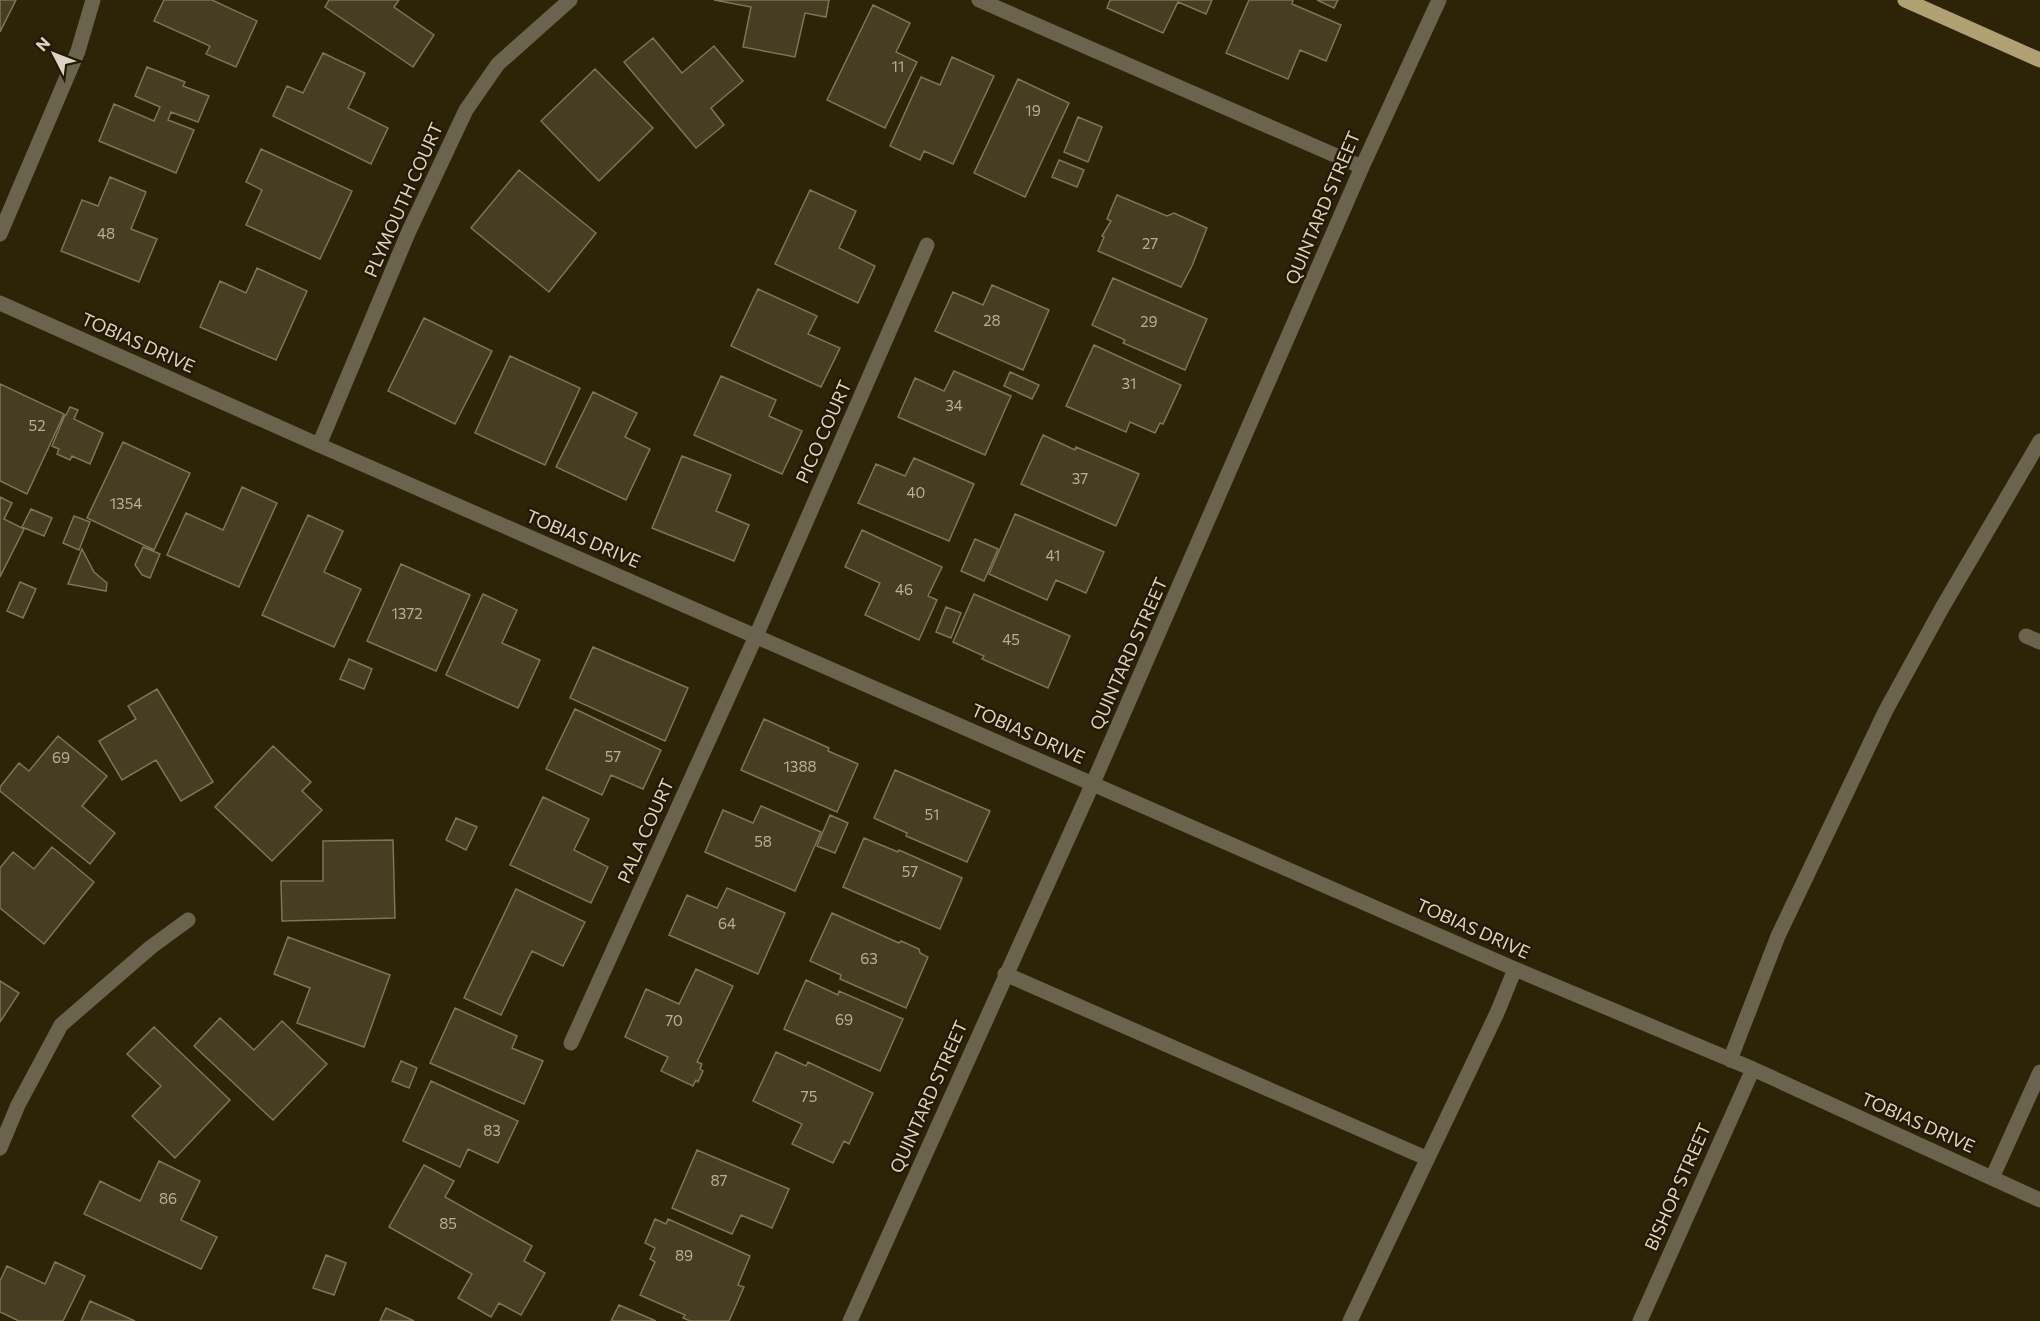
<svg xmlns="http://www.w3.org/2000/svg" width="2040" height="1321" viewBox="0 0 2040 1321" font-family="Commissioner,sans-serif">
<style>
.building{fill:#473d22;stroke:#7e7456;stroke-width:1.5}
.lines{fill:none;stroke-linecap:round;stroke-linejoin:round}
.minor{stroke:#6a634e;stroke-width:15}
.major{stroke:#b0a074;stroke-width:15}
.labels{text-anchor:middle;stroke-width:5;stroke-linejoin:round;paint-order:stroke}
.number-label{font-size:15px;fill:#b6af9c}
.street-label{font-size:18px;fill:#dbd5c5;stroke:#241a01}
</style>
<rect width="100%" height="100%" fill="#2d2408"/>
<path class="building" d="M 0,0 L 16,0 L 0,32 Z
M 164,0 L 212,0 L 257,21 L 236,67 L 206,54 L 210,46 L 154,21 Z
M 329,0 L 399,0 L 394,7 L 434,35 L 413,67 L 325,7 Z
M 714,0 L 829,0 L 826,17 L 805,13 L 795,57 L 743,47 L 751,7 Z
M 1110,0 L 1212,0 L 1206,14 L 1178,2 L 1163,33 L 1107,8 Z
M 1249,0 L 1293,0 L 1292,4 L 1341,25 L 1326,61 L 1300,50 L 1288,79 L 1226,53 Z
M 1317,0 L 1338,0 L 1334,8 Z
M 873,5 L 910,23 L 896,52 L 917,62 L 885,128 L 827,100 Z
M 653,38 L 682,73 L 714,46 L 743,81 L 711,108 L 724,125 L 696,148 L 624,62 Z
M 323,53 L 365,73 L 348,108 L 388,128 L 371,164 L 273,116 L 287,86 L 303,93 Z
M 952,57 L 994,76 L 953,164 L 924,151 L 920,160 L 890,146 L 921,77 L 940,85 Z
M 147,67 L 185,82 L 183,86 L 209,96 L 198,122 L 171,112 L 168,120 L 194,130 L 176,173 L 99,141 L 114,104 L 154,121 L 160,107 L 135,96 Z
M 595,69 L 653,128 L 599,181 L 541,121 Z
M 1018,79 L 1069,103 L 1025,197 L 974,173 Z
M 1078,117 L 1102,127 L 1088,162 L 1064,152 Z
M 261,149 L 352,191 L 320,259 L 246,225 L 262,190 L 246,182 Z
M 1059,160 L 1084,170 L 1077,187 L 1052,177 Z
M 519,170 L 596,233 L 549,292 L 471,228 Z
M 110,177 L 146,192 L 131,229 L 157,239 L 139,282 L 61,251 L 82,200 L 98,206 Z
M 810,190 L 856,211 L 839,248 L 875,266 L 858,303 L 775,264 Z
M 1117,195 L 1167,216 L 1174,213 L 1207,228 L 1192,266 L 1181,287 L 1098,251 L 1104,237 L 1102,236 L 1111,221 L 1107,219 Z
M 257,268 L 307,291 L 276,360 L 200,327 L 220,281 L 246,293 Z
M 1113,278 L 1207,319 L 1185,370 L 1123,343 L 1125,340 L 1092,325 Z
M 992,285 L 1049,310 L 1023,370 L 935,331 L 953,292 L 983,305 Z
M 758,289 L 817,316 L 808,334 L 840,348 L 821,387 L 731,346 Z
M 424,318 L 492,351 L 455,424 L 388,391 Z
M 1094,345 L 1181,385 L 1163,424 L 1160,423 L 1155,433 L 1130,422 L 1126,432 L 1066,406 Z
M 510,356 L 580,388 L 545,465 L 475,433 Z
M 954,371 L 1011,396 L 985,455 L 898,417 L 915,378 L 944,391 Z
M 1010,372 L 1039,385 L 1032,399 L 1004,386 Z
M 721,376 L 776,400 L 769,416 L 802,431 L 782,474 L 694,435 Z
M 0,384 L 64,414 L 27,494 L 0,481 Z
M 593,392 L 637,413 L 625,437 L 650,449 L 626,500 L 556,467 Z
M 70,407 L 78,410 L 74,419 L 103,433 L 90,464 L 72,456 L 70,460 L 57,454 L 59,449 L 52,446 L 65,415 L 66,415 Z
M 1043,435 L 1075,450 L 1076,447 L 1139,474 L 1116,526 L 1021,484 Z
M 123,442 L 190,473 L 154,550 L 87,518 Z
M 682,456 L 731,475 L 716,511 L 749,525 L 734,561 L 652,528 Z
M 914,458 L 974,484 L 949,541 L 858,503 L 876,464 L 905,476 Z
M 242,487 L 277,503 L 239,587 L 167,555 L 186,513 L 223,530 Z
M 0,497 L 12,503 L 4,519 L 24,529 L 0,577 Z
M 31,509 L 52,518 L 44,536 L 22,527 Z
M 1015,514 L 1104,552 L 1086,593 L 1056,580 L 1047,600 L 989,574 Z
M 308,515 L 343,531 L 324,572 L 361,589 L 334,647 L 262,615 Z
M 74,516 L 90,522 L 79,550 L 63,543 Z
M 862,530 L 942,567 L 928,596 L 937,600 L 919,640 L 865,615 L 880,583 L 845,567 Z
M 975,539 L 998,549 L 984,581 L 961,571 Z
M 143,547 L 160,554 L 150,578 L 142,575 L 135,565 Z
M 82,549 L 94,572 L 107,583 L 106,591 L 68,584 Z
M 401,564 L 470,595 L 436,671 L 367,641 Z
M 20,582 L 36,589 L 23,618 L 7,611 Z
M 483,594 L 517,610 L 502,643 L 540,660 L 518,708 L 446,675 Z
M 974,594 L 1070,636 L 1048,688 L 982,659 L 984,656 L 953,642 Z
M 946,607 L 961,613 L 951,638 L 936,632 Z
M 593,647 L 688,688 L 665,741 L 570,698 Z
M 349,659 L 372,669 L 364,689 L 340,679 Z
M 157,689 L 213,782 L 181,801 L 156,760 L 122,780 L 99,741 L 136,719 L 128,706 Z
M 575,709 L 661,750 L 643,789 L 611,775 L 602,795 L 546,769 Z
M 764,719 L 829,748 L 828,751 L 858,764 L 837,812 L 741,770 Z
M 58,736 L 107,776 L 82,806 L 115,833 L 90,864 L 0,791 L 0,787 L 19,763 L 29,771 Z
M 273,746 L 311,782 L 302,791 L 322,810 L 272,861 L 215,807 Z
M 895,770 L 990,811 L 967,862 L 906,836 L 907,833 L 874,818 Z
M 543,797 L 589,819 L 574,850 L 608,867 L 591,903 L 510,865 Z
M 761,806 L 821,832 L 795,891 L 705,852 L 723,810 L 753,823 Z
M 830,815 L 848,823 L 835,853 L 817,846 Z
M 456,818 L 477,827 L 466,850 L 446,840 Z
M 864,838 L 898,852 L 899,850 L 962,878 L 940,929 L 843,887 Z
M 393,840 L 395,918 L 282,921 L 281,881 L 323,881 L 323,841 Z
M 52,847 L 94,882 L 44,944 L 0,908 L 0,868 L 13,852 L 34,869 Z
M 727,888 L 785,913 L 758,974 L 669,935 L 687,895 L 717,908 Z
M 516,889 L 585,922 L 563,966 L 532,951 L 501,1015 L 464,998 Z
M 832,913 L 899,943 L 901,941 L 919,949 L 920,953 L 928,957 L 906,1008 L 840,979 L 841,975 L 810,961 Z
M 288,937 L 390,975 L 364,1047 L 297,1023 L 310,988 L 274,974 Z
M 696,969 L 733,986 L 697,1062 L 702,1064 L 700,1069 L 703,1071 L 698,1082 L 696,1080 L 693,1086 L 661,1071 L 668,1057 L 625,1037 L 646,989 L 679,1004 Z
M 806,980 L 838,995 L 839,991 L 903,1019 L 880,1071 L 784,1029 Z
M 0,981 L 19,993 L 0,1022 Z
M 455,1008 L 517,1036 L 512,1048 L 543,1061 L 524,1104 L 430,1063 Z
M 220,1018 L 254,1050 L 282,1021 L 327,1064 L 273,1120 L 194,1046 Z
M 154,1027 L 230,1100 L 175,1158 L 132,1116 L 161,1086 L 127,1054 Z
M 776,1052 L 806,1066 L 808,1062 L 873,1093 L 849,1144 L 844,1141 L 833,1163 L 792,1144 L 802,1124 L 753,1101 Z
M 401,1061 L 417,1068 L 409,1088 L 392,1081 Z
M 431,1081 L 518,1121 L 498,1163 L 468,1149 L 460,1167 L 403,1141 Z
M 697,1150 L 789,1189 L 772,1228 L 741,1215 L 732,1234 L 672,1208 Z
M 159,1161 L 200,1181 L 181,1220 L 217,1237 L 201,1269 L 84,1214 L 100,1181 L 140,1201 Z
M 424,1165 L 454,1181 L 445,1197 L 532,1246 L 524,1261 L 545,1273 L 521,1315 L 499,1303 L 491,1317 L 458,1298 L 472,1274 L 389,1227 Z
M 655,1219 L 666,1224 L 668,1219 L 750,1256 L 738,1285 L 744,1287 L 729,1321 L 690,1321 L 683,1318 L 685,1315 L 640,1295 L 655,1262 L 650,1259 L 655,1248 L 645,1243 Z
M 326,1255 L 346,1263 L 334,1295 L 313,1288 Z
M 55,1262 L 85,1276 L 63,1321 L 19,1321 L 0,1312 L 0,1281 L 7,1266 L 45,1284 Z
M 90,1301 L 135,1321 L 81,1321 Z
M 619,1305 L 656,1321 L 611,1321 Z
M 386,1308 L 414,1321 L 380,1321 Z"/>
<g class="lines">
<path class="minor" d="M 979,0 L 1362,167
M 0,234 L 78,51 L 93,0
M 0,303 L 319,445 L 1515,969 L 1753,1069 L 2040,1200
M 319,445 L 409,231 L 466,110 L 498,64 L 570,0
M 2026,636 L 2040,642
M 1005,974 L 1426,1158
M 571,1043 L 756,636 L 927,245
M 1730,1060 L 1778,936 L 1886,710 L 1942,608 L 2040,441
M 0,1148 L 18,1105 L 61,1025 L 151,947 L 188,920
M 1992,1178 L 2040,1072
M 850,1321 L 1093,783 L 1362,167 L 1439,0
M 1350,1321 L 1497,1013 L 1515,969
M 1640,1321 L 1753,1069"/>
<path class="major" d="M 1905,0 L 2040,60"/>
</g>
<g class="labels">
<g class="number-label">
<text x="898" y="72">11</text>
<text x="1033" y="116">19</text>
<text x="106" y="239">48</text>
<text x="1150" y="249">27</text>
<text x="992" y="326">28</text>
<text x="1149" y="327">29</text>
<text x="1129" y="389">31</text>
<text x="954" y="411">34</text>
<text x="37" y="431">52</text>
<text x="1080" y="484">37</text>
<text x="916" y="498">40</text>
<text x="126" y="509">1354</text>
<text x="1053" y="561">41</text>
<text x="904" y="595">46</text>
<text x="407" y="619">1372</text>
<text x="1011" y="645">45</text>
<text x="613" y="762">57</text>
<text x="61" y="763">69</text>
<text x="800" y="772">1388</text>
<text x="932" y="820">51</text>
<text x="763" y="847">58</text>
<text x="910" y="877">57</text>
<text x="727" y="929">64</text>
<text x="869" y="964">63</text>
<text x="844" y="1025">69</text>
<text x="674" y="1026">70</text>
<text x="809" y="1102">75</text>
<text x="492" y="1136">83</text>
<text x="719" y="1186">87</text>
<text x="168" y="1204">86</text>
<text x="448" y="1229">85</text>
<text x="684" y="1261">89</text>
</g>
<g class="street-label">
<text transform="translate(404 200) rotate(-66)" y="6">PLYMOUTH COURT</text>
<text transform="translate(1323 208) rotate(-67)" y="6">QUINTARD STREET</text>
<text transform="translate(138 343) rotate(24)" y="6">TOBIAS DRIVE</text>
<text transform="translate(824 432) rotate(-66)" y="6">PICO COURT</text>
<text transform="translate(583 539) rotate(23)" y="6">TOBIAS DRIVE</text>
<text transform="translate(1129 654) rotate(-66)" y="6">QUINTARD STREET</text>
<text transform="translate(1028 734) rotate(24)" y="6">TOBIAS DRIVE</text>
<text transform="translate(646 831) rotate(-66)" y="6">PALA COURT</text>
<text transform="translate(1473 929) rotate(24)" y="6">TOBIAS DRIVE</text>
<text transform="translate(929 1097) rotate(-66)" y="6">QUINTARD STREET</text>
<text transform="translate(1918 1123) rotate(24)" y="6">TOBIAS DRIVE</text>
<text transform="translate(1678 1187) rotate(-66)" y="6">BISHOP STREET</text>
</g>
</g>
<g transform="translate(54 54) rotate(312)" stroke="#241a01" stroke-width="4.5" paint-order="stroke">
<path d="M0-4.5L10 22L0 15L-10 22Z" fill="#dbd5c5"/>
<text y="-9" font-size="16" font-weight="bold" text-anchor="middle" fill="#dbd5c5">N</text>
</g>
</svg>
